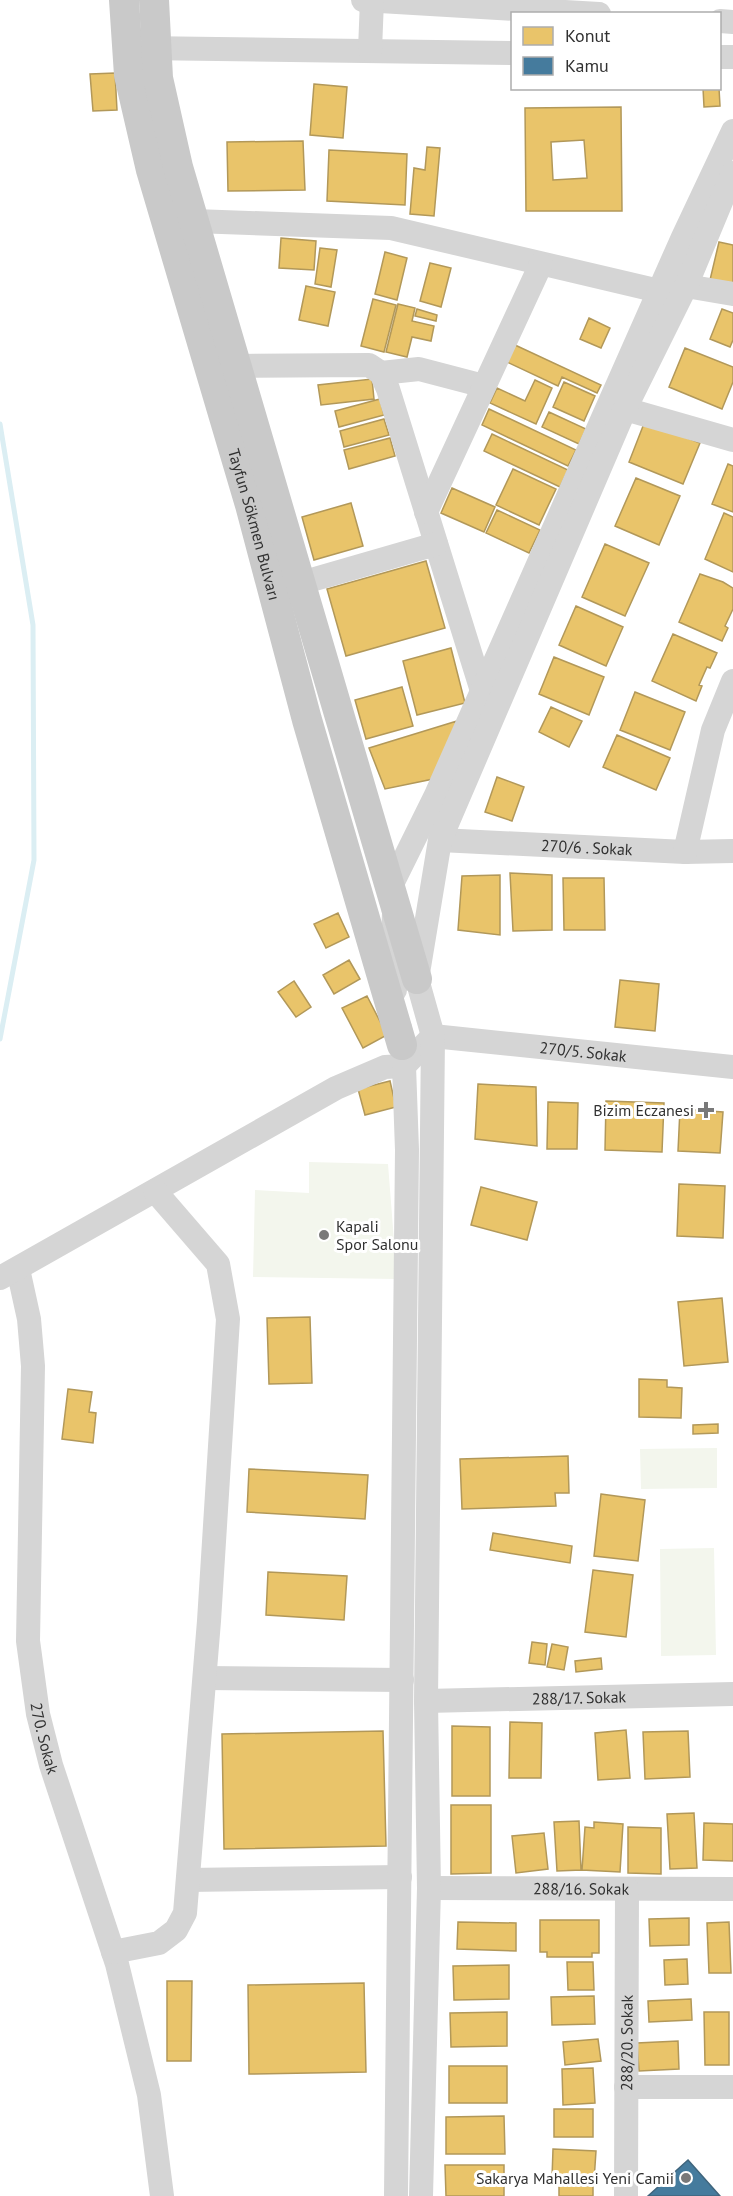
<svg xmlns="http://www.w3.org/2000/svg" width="733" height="2196" viewBox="0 0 733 2196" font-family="'PT Sans',sans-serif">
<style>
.green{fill:#f3f6ed}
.homes{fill:#e9c46a;stroke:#b29859;stroke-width:1.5;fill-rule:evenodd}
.public{fill:#457b9d;stroke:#3f657d;stroke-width:1.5}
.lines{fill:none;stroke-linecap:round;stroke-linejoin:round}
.stream{stroke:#dbeef3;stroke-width:5}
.minor{stroke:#d5d5d5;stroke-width:24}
.major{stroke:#c9c9c9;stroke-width:30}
.poi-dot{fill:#797979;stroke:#fff;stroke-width:2}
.labels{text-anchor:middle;stroke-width:6;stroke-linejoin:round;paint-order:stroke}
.street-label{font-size:16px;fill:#313131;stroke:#fff}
.poi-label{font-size:16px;fill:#313131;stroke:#fff;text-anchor:end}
</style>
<rect width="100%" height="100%" fill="#fff"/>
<path class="green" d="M 309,1162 L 388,1164 L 397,1279 L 253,1277 L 255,1190 L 309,1193 Z
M 717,1448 L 717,1488 L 641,1489 L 640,1449 Z
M 714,1548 L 716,1655 L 661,1656 L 660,1549 Z"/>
<path class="homes" d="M 115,73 L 117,110 L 93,111 L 90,74 Z
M 314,84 L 347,87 L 343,138 L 310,135 Z
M 703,88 L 719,88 L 720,106 L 704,107 Z
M 621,107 L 622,211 L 526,211 L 525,108 ZM 584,140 L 587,178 L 553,180 L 551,142 Z
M 303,141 L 305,190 L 228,191 L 227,142 Z
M 427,147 L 440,148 L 434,216 L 410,214 L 414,168 L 425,170 Z
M 329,150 L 407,154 L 405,205 L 327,201 Z
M 281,238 L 316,241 L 314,270 L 279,268 Z
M 719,242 L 733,245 L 733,285 L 710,280 Z
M 320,248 L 337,250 L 331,287 L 315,284 Z
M 385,252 L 407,258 L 397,300 L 375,294 Z
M 430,263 L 451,268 L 441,307 L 420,301 Z
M 306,286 L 335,292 L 328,326 L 299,320 Z
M 373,299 L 396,305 L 384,352 L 361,346 Z
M 398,304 L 415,308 L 412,321 L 434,326 L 431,341 L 412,337 L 407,357 L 386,352 Z
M 417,309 L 437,315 L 436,321 L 415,316 Z
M 722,309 L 733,313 L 733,340 L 730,347 L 710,339 Z
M 589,318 L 610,328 L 601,348 L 580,339 Z
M 515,345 L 601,385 L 597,393 L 562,377 L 558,386 L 507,362 Z
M 685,348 L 733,367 L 733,382 L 722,409 L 669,387 Z
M 372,379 L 374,399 L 321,405 L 318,385 Z
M 535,380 L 552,388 L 536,424 L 490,403 L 497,388 L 525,401 Z
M 564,382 L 595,396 L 584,421 L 553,407 Z
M 380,399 L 384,415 L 339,427 L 335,411 Z
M 489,409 L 576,450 L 568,466 L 482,425 Z
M 549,412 L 586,429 L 579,444 L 542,427 Z
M 384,419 L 389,435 L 344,447 L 340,431 Z
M 645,421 L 700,443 L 683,484 L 629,462 Z
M 492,434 L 568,470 L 560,487 L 484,451 Z
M 390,438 L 395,456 L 349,469 L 344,450 Z
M 728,464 L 733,466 L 733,512 L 712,504 Z
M 513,469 L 556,489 L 539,525 L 496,505 Z
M 636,478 L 680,496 L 659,545 L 615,526 Z
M 452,488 L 495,507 L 484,532 L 441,513 Z
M 351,503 L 363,546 L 314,560 L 302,517 Z
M 497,510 L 540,530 L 529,553 L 486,533 Z
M 724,513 L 733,517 L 733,572 L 705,559 Z
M 605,544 L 649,563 L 625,616 L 582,597 Z
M 426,561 L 445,628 L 346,656 L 327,589 Z
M 700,574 L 723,582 L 733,588 L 733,609 L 725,626 L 728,628 L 722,641 L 679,622 Z
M 576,606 L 623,627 L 606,666 L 559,645 Z
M 673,634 L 717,653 L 710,668 L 707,667 L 699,685 L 702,686 L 696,701 L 652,681 Z
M 451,648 L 465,703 L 417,715 L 403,661 Z
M 554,657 L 604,677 L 589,715 L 539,694 Z
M 402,687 L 413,726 L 366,739 L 355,700 Z
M 635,692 L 685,712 L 670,750 L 620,730 Z
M 551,707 L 582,721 L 569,747 L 539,732 Z
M 457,721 L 433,779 L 385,789 L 369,748 Z
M 617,735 L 670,758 L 656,790 L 603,767 Z
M 497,777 L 524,787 L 512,821 L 485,812 Z
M 510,873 L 552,875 L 552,930 L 513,931 Z
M 500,875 L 500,935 L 458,930 L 462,876 Z
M 563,878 L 604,878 L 605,930 L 564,930 Z
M 338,913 L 349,937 L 326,948 L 314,924 Z
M 349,960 L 360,979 L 334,994 L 323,975 Z
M 620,980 L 659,984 L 655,1031 L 615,1027 Z
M 294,981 L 311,1007 L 296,1017 L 278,992 Z
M 367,996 L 387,1035 L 363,1048 L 342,1008 Z
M 390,1081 L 396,1107 L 365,1115 L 358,1089 Z
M 478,1084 L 536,1087 L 537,1146 L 475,1139 Z
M 606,1101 L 664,1103 L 662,1152 L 605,1150 Z
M 548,1102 L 578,1103 L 577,1149 L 547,1149 Z
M 680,1109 L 723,1112 L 720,1153 L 678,1151 Z
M 679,1184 L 725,1186 L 723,1238 L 677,1236 Z
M 481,1187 L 537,1202 L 527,1240 L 471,1225 Z
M 722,1298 L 728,1362 L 684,1366 L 678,1302 Z
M 310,1317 L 312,1383 L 269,1384 L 267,1318 Z
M 639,1379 L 667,1380 L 667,1387 L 682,1388 L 681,1418 L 639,1417 Z
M 68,1389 L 92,1392 L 89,1412 L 96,1413 L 93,1443 L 62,1439 Z
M 718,1424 L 718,1433 L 693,1434 L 693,1425 Z
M 568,1456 L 569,1493 L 555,1493 L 556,1506 L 462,1509 L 460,1459 Z
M 249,1469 L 368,1475 L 365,1519 L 247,1512 Z
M 601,1494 L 645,1500 L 638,1561 L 594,1556 Z
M 493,1533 L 572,1546 L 570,1563 L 490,1550 Z
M 593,1570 L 633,1575 L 626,1637 L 585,1632 Z
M 268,1572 L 347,1576 L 344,1620 L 266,1615 Z
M 532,1642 L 547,1644 L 545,1665 L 529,1663 Z
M 552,1644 L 568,1647 L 564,1670 L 547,1667 Z
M 601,1658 L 602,1669 L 576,1672 L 575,1661 Z
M 510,1722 L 542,1723 L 541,1778 L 509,1778 Z
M 452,1726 L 490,1727 L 490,1796 L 452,1796 Z
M 626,1730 L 630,1778 L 598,1780 L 595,1733 Z
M 383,1731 L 386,1846 L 224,1849 L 222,1734 Z
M 688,1731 L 690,1777 L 645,1779 L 643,1732 Z
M 451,1805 L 491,1805 L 491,1873 L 451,1874 Z
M 694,1813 L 697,1868 L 670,1869 L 667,1814 Z
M 579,1821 L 581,1870 L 557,1871 L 554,1822 Z
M 594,1822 L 623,1824 L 620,1872 L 582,1870 L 585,1827 L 594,1828 Z
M 704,1823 L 733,1824 L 733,1861 L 703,1860 Z
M 628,1827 L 661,1828 L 661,1874 L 628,1873 Z
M 544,1833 L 548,1869 L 516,1873 L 512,1836 Z
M 689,1918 L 689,1945 L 650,1946 L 649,1919 Z
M 540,1920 L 599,1920 L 599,1953 L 592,1953 L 592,1957 L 547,1957 L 547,1952 L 540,1952 Z
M 458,1922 L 516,1923 L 516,1951 L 457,1949 Z
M 729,1922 L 731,1973 L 709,1973 L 707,1923 Z
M 687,1959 L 688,1984 L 665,1985 L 664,1960 Z
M 567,1962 L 593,1962 L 594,1990 L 568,1990 Z
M 509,1965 L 509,1999 L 454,2000 L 453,1966 Z
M 167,1981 L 192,1981 L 191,2061 L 167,2061 Z
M 364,1983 L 366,2072 L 249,2074 L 248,1985 Z
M 594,1996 L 595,2024 L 552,2025 L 551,1997 Z
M 691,1999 L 692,2020 L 649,2022 L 648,2001 Z
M 507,2012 L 507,2046 L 451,2047 L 450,2013 Z
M 704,2012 L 729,2012 L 729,2065 L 705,2065 Z
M 598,2039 L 601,2061 L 565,2065 L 563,2042 Z
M 678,2041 L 679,2069 L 639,2071 L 637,2043 Z
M 449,2066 L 507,2066 L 507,2103 L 449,2103 Z
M 593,2068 L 595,2103 L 563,2105 L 562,2069 Z
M 554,2109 L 593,2109 L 593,2137 L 554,2137 Z
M 504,2116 L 505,2154 L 446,2154 L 446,2117 Z
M 553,2149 L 596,2151 L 594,2181 L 552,2178 Z
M 445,2165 L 504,2165 L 504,2196 L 446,2196 Z
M 559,2186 L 593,2186 L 593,2196 L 559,2196 Z"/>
<path class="public" d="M 688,2160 L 720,2196 L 648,2196 Z"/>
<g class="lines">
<path class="stream" d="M 0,424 L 33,625 L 34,860 L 0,1039"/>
<g class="minor">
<path d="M 363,0 L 599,14"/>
<path d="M 720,21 L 733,22"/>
<path d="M 140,48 L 512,53"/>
<path d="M 370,50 L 372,0"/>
<path d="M 720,57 L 733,57"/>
<path d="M 194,221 L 391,228 L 659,291"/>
<path d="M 686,286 L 733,294"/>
<path d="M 237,366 L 369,365 L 381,373 L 388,389 L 482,691"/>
<path d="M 381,373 L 419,369 L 484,386"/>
<path d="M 625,409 L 733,440"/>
<path d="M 426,512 L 541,264"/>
<path d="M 301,583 L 436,544"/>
<path id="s1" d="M 440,840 L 685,852 L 733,851"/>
<path d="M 685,852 L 713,730 L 733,681"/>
<path d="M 395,990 L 392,959 L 394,913 L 391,886 L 436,795 L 683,237 L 733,131"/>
<path id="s2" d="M 18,1269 L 29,1319 L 33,1366 L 28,1641 L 38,1714 L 51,1765 L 117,1964 L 149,2095 L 162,2196"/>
<path id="s3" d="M 0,1278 L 336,1088 L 385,1067 L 404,1066 L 433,1036 L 733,1067"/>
<path d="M 205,1678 L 402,1680"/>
<path id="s4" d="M 426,1701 L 733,1694"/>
<path d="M 188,1880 L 400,1877"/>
<path id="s5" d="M 429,1888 L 733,1889"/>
<path d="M 113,1952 L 159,1943 L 176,1930 L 185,1913 L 209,1621 L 228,1319 L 218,1264 L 155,1191"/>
<path d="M 626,2087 L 733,2087"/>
<path d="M 396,2196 L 407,1150 L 404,1066 L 400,1028"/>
<path d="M 421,2196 L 429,1888 L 426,1701 L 433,1036 L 417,979 L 440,840 L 625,409 L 686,286 L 733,173"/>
<path id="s6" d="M 626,2196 L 627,1889"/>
</g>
<g class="major">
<path id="s7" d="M 124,0 L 129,75 L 151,170 L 250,505 L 307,720 L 402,1045"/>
<path d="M 154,0 L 158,78 L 178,167 L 417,979"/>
</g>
</g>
<g class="poi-dot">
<path d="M703 1101h6v6h6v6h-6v6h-6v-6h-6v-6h6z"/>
<circle cx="324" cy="1235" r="6"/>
<circle cx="686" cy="2178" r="6"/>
</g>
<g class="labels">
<g class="street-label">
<text dy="6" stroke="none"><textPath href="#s7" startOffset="542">Tayfun Sökmen Bulvarı</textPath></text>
<text dy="6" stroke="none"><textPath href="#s1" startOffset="147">270/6 . Sokak</textPath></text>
<text dy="6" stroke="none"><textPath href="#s3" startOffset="651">270/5. Sokak</textPath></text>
<text dy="6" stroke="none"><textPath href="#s4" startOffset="153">288/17. Sokak</textPath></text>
<text dy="6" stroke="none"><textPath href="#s2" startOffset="472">270. Sokak</textPath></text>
<text dy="6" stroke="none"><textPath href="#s5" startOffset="152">288/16. Sokak</textPath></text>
<text dy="6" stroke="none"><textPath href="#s6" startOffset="153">288/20. Sokak</textPath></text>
</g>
<g class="poi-label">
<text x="694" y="1116">Bizim Eczanesi</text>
<text x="336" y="1232" text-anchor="start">Kapali<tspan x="336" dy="18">Spor Salonu</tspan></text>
<text x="674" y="2184">Sakarya Mahallesi Yeni Camii</text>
</g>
</g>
<rect x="511" y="12" width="210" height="78" fill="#ffffff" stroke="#adadad" stroke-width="1.5"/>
<rect x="523" y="27" width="30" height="18" fill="#e9c46a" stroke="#adadad" stroke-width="1.5"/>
<text x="565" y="42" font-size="18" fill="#313131">Konut</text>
<rect x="523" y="57" width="30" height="18" fill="#457b9d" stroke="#adadad" stroke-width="1.5"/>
<text x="565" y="72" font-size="18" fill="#313131">Kamu</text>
</svg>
